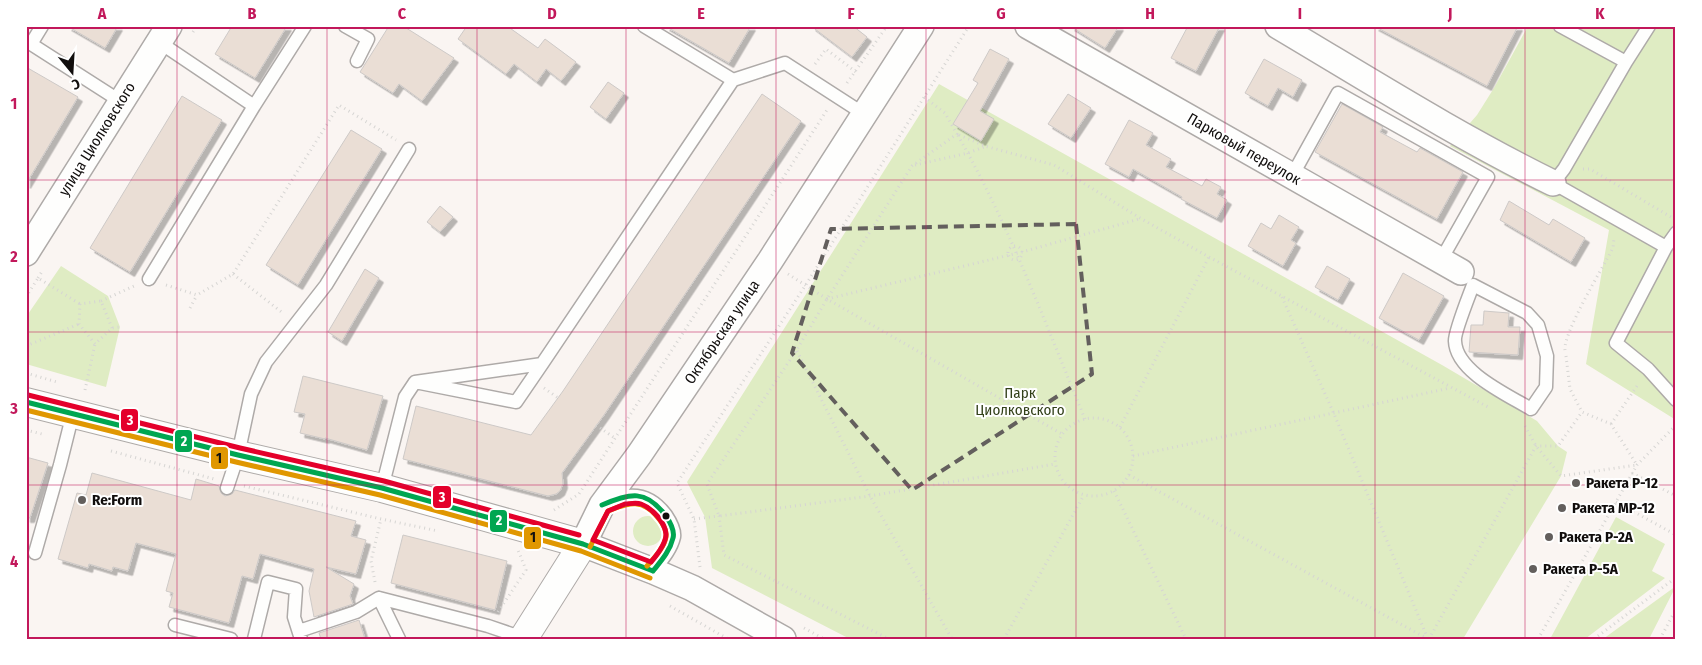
<svg xmlns="http://www.w3.org/2000/svg" width="1702" height="665" viewBox="0 0 1702 665" font-family="'Fira Sans Condensed',sans-serif">
<style>
.green{fill:#dfecc3}
.building{fill:#eaded5;stroke:#cdc9c7;filter:url(#shadow)}
.lines{fill:none;stroke-linecap:round;stroke-linejoin:round}
.lane-casing{stroke:#aeaaa8;stroke-width:15}
.street-casing{stroke:#aeaaa8;stroke-width:28}
.secondary-casing{stroke:#aeaaa8;stroke-width:30}
.path{stroke:#d6d5d3;stroke-width:3;stroke-dasharray:1 4;stroke-linecap:butt}
.lane{stroke:#fefefd;stroke-width:12}
.street{stroke:#fefefd;stroke-width:25}
.secondary{stroke:#fefefd;stroke-width:28}
.bus-1-casing{stroke:#fff;stroke-width:9}
.bus-2-casing{stroke:#fff;stroke-width:9}
.bus-3-casing{stroke:#fff;stroke-width:9}
.bus-1{stroke:#00a651;stroke-width:5}
.bus-2{stroke:#e09701;stroke-width:5}
.bus-3{stroke:#e4002b;stroke-width:5}
.marked{fill:none;stroke:#635f5d;stroke-width:4;stroke-dasharray:10 6;stroke-linejoin:round}
.grid{fill:none;stroke:#c2185b;stroke-width:1;stroke-opacity:0.55}
.poi-dot{fill:#635f5d;stroke:#fff;stroke-width:2}
.bus-dot{fill:#110e0d;stroke:#fff;stroke-width:2}
.labels{text-anchor:middle;stroke-width:4;stroke-linejoin:round;paint-order:stroke}
.street-label{font-size:15px;fill:#110e0d;stroke:#fff}
.park-label{font-size:15px;fill:#33411a;stroke:#fff}
.poi-label{font-size:15px;font-weight:bold;fill:#110e0d;stroke:#fff;text-anchor:start}
.line-badge{stroke:#fff;stroke-width:2}
.badge-label{font-size:14px;text-anchor:middle;font-weight:bold;fill:#fff}
.pale-badge-label{font-size:14px;text-anchor:middle;font-weight:bold;fill:#111}
.neatline{fill:none;stroke:#c2185b;stroke-width:2}
.grid-label{font-size:16px;text-anchor:middle;font-weight:bold;fill:#c2185b}
</style>
<defs>
<filter id="shadow"><feDropShadow dx="4.5" dy="4.5" stdDeviation="0" flood-color="#0004"/></filter>
</defs>
<rect width="100%" height="100%" fill="#faf5f2"/>
<path class="green" d="M 1528,26 L 1676,26 L 1676,420 L 1586,364 L 1609,230 L 1450,146 L 1477,115 L 1494,88 Z
M 939,84 L 1442,365 L 1537,421 L 1558,446 L 1567,452 L 1561,476 L 1463,639 L 850,639 L 712,568 L 705,517 L 687,482 Z
M 61,266 L 108,296 L 120,327 L 106,387 L 26,364 L 26,317 Z
M633 531a15 15 0 1 1 30 0a15 15 0 1 1-30 0Z
M 1616,517 L 1665,544 L 1652,571 L 1665,578 L 1585,639 L 1550,639 Z
M 1676,586 L 1649,639 L 1603,639 Z"/>
<path class="building" d="M 67,26 L 118,26 L 105,48 Z
M 232,26 L 287,26 L 255,78 L 215,54 Z
M 389,26 L 403,26 L 454,58 L 422,101 L 399,84 L 393,93 L 360,72 Z
M 467,26 L 507,26 L 538,48 L 545,39 L 576,62 L 561,81 L 546,69 L 537,82 L 514,64 L 506,74 L 458,39 Z
M 665,26 L 751,26 L 729,63 Z
M 811,26 L 853,26 L 867,37 L 852,57 Z
M 1070,26 L 1119,26 L 1105,48 Z
M 1188,26 L 1220,26 L 1196,71 L 1171,58 Z
M 1374,26 L 1518,26 L 1487,86 Z
M 990,49 L 1009,59 L 980,111 L 994,119 L 981,141 L 953,124 L 978,83 L 973,80 Z
M 1264,59 L 1302,80 L 1293,97 L 1278,88 L 1268,106 L 1245,93 Z
M 26,67 L 78,97 L 26,184 Z
M 608,82 L 624,93 L 606,119 L 590,107 Z
M 762,94 L 801,121 L 604,415 L 562,473 L 563,484 L 560,491 L 556,494 L 548,496 L 403,459 L 416,406 L 531,435 L 563,391 Z
M 1068,94 L 1091,108 L 1071,138 L 1048,124 Z
M 182,96 L 222,120 L 130,272 L 90,248 Z
M 1342,104 L 1383,127 L 1380,132 L 1417,152 L 1420,148 L 1463,172 L 1437,219 L 1315,152 Z
M 1129,120 L 1153,133 L 1146,145 L 1171,159 L 1166,167 L 1202,186 L 1206,179 L 1221,187 L 1217,194 L 1227,200 L 1217,218 L 1181,199 L 1182,197 L 1133,169 L 1129,177 L 1105,164 Z
M 351,130 L 382,149 L 298,285 L 266,265 Z
M 1509,201 L 1549,225 L 1553,219 L 1585,238 L 1571,262 L 1500,220 Z
M 440,206 L 453,217 L 440,232 L 427,222 Z
M 1279,215 L 1299,227 L 1291,240 L 1296,243 L 1283,266 L 1248,246 L 1261,223 L 1271,229 Z
M 1327,266 L 1350,279 L 1338,300 L 1315,287 Z
M 365,269 L 379,278 L 342,341 L 328,332 Z
M 1403,273 L 1444,296 L 1419,340 L 1379,318 Z
M 1484,311 L 1509,313 L 1508,327 L 1520,327 L 1518,355 L 1469,352 L 1471,325 L 1483,325 Z
M 303,376 L 383,396 L 367,450 L 325,438 L 325,439 L 300,433 L 305,414 L 294,412 Z
M 26,457 L 48,463 L 30,518 L 26,518 Z
M 92,473 L 191,500 L 196,479 L 219,486 L 221,493 L 225,496 L 232,494 L 235,490 L 356,521 L 351,536 L 366,540 L 356,574 L 326,567 L 354,584 L 350,596 L 353,604 L 314,617 L 309,591 L 314,569 L 260,554 L 253,579 L 242,576 L 229,623 L 169,607 L 173,593 L 166,591 L 176,554 L 136,543 L 128,571 L 113,567 L 112,571 L 89,564 L 88,568 L 58,559 L 77,493 L 86,495 Z
M 403,535 L 507,561 L 495,610 L 391,583 Z
M 359,620 L 365,639 L 321,639 L 319,633 Z"/>
<g class="lines">
<defs>
<path id="lane" d="M 42,26 L 31,44 L 120,101
M 345,26 L 368,39 L 357,61
M 644,26 L 733,80 L 785,63 L 864,114
M 1560,26 L 1626,62 L 1564,169 L 1553,183 L 1666,247
M 1626,62 L 1649,26
M 254,106 L 305,26
M 1292,176 L 1338,93 L 1488,177 L 1441,260
M 1676,233 L 1666,247 L 1616,343 L 1648,369 L 1676,400
M 149,279 L 254,106 L 159,42
M 1473,285 L 1527,313 L 1538,325 L 1547,356 L 1546,387 L 1531,409 C 1508,395 1456,372 1455,341 C 1454,333 1469,296 1473,285 Z
M 542,364 L 415,382 L 516,402 L 542,364 L 733,80
M 227,488 L 238,455 L 251,394 L 266,362 L 326,285 L 409,149
M 382,488 L 405,397 L 415,382
M 610,501 C 633,491 651,495 666,515 C 670,521 675,531 674,537 C 671,550 661,561 653,571
M 35,553 L 60,465 L 73,413
M 379,598 L 399,639
M 175,625 L 231,639
M 299,631 L 356,612 L 379,598 L 488,626 L 526,639
M 254,639 L 268,582 L 296,589 L 294,617 L 301,639"/>
<path id="street" d="M 1028,26 L 1461,272
M 1278,26 C 1369,80 1459,137 1553,183
M 26,253 L 169,26
M 783,639 L 692,588 L 653,571 L 583,544 L 602,505 L 639,455 L 770,261 L 921,26"/>
<path id="secondary" d="M 26,402 L 238,455 L 382,488 L 583,544 L 523,639"/>
</defs>
<use href="#lane" class="lane-casing"/>
<use href="#street" class="street-casing"/>
<use href="#secondary" class="secondary-casing"/>
<path class="path" d="M 193,32 L 197,26
M 815,64 L 826,49 L 856,72
M 847,83 L 887,26
M 924,97 L 945,113 L 957,134 L 912,166 L 827,299 L 796,351 L 707,484 L 719,516 L 870,496 L 1055,464
M 915,165 L 968,153 L 984,147
M 1583,169 L 1590,169 L 1671,217
M1008 253a7 7 0 1 1 14 0a7 7 0 1 1-14 0Z
M 233,274 L 284,314
M 788,274 L 827,299 L 1062,434
M 38,278 L 43,270
M 166,285 L 197,295 L 233,274 L 339,105 L 396,140
M 26,297 L 38,278 L 80,304
M 1282,297 L 1334,414 L 1428,639
M 827,299 L 1022,252 L 1139,219
M 101,301 L 134,286
M 190,308 L 197,295
M 112,328 L 101,301 L 80,304 L 79,324 L 95,344 L 112,328 L 120,327
M 26,346 L 79,324
M 1565,350 C 1563,333 1603,267 1613,248 L 1614,238
M 797,351 L 870,496 L 952,639
M 1566,356 L 1570,389 L 1582,412 L 1611,424 L 1637,465
M 26,373 L 57,382
M 544,388 L 558,398
M 85,390 L 95,344
M1055 457a39 39 0 1 1 78 0a39 39 0 1 1-78 0Z
M 1085,419 C 1045,323 1009,224 957,134 L 985,146 L 1054,165 L 1140,218 L 1209,257 L 1488,407
M 1611,424 L 1639,383
M 596,425 L 616,439
M 1525,426 L 1536,446 L 1561,476 L 1637,465
M 1120,427 L 1209,257
M 26,430 L 42,434
M 111,451 L 214,479
M 1133,456 L 1450,388
M 1632,473 L 1676,496
M 1129,475 L 1428,639
M 244,486 L 381,519 L 438,531
M 1114,491 L 1186,639
M 1616,502 L 1676,535
M 554,510 L 579,494 L 827,110
M 694,519 L 719,516 L 724,555 L 889,639
M 700,567 L 694,519 L 677,483 L 805,286 L 969,26
M 375,582 L 371,561 L 381,519
M 670,606 L 728,639
M 498,612 L 526,570 L 518,550
M 804,628 L 824,639
M 1004,639 L 1084,495
M 1429,639 L 1536,446 L 1558,446 L 1582,412
M 1538,639 L 1637,465 L 1676,425
M 1594,639 L 1674,579
M 1660,639 L 1676,609"/>
<use href="#lane" class="lane"/>
<use href="#street" class="street"/>
<use href="#secondary" class="secondary"/>
<defs>
<path id="bus-1" d="M 26,402 L 238,455 L 382,488 L 583,544 L 653,571
M 602,505 C 630,493 646,489 666,516 C 670,522 675,531 673,538 C 670,551 661,561 653,571"/>
<path id="bus-2" d="M 26,410 L 236,462 L 380,495 L 581,551 L 650,578
M 590,547 L 608,511 C 629,502 643,498 659,519 C 663,524 667,530 666,537 C 664,548 654,558 647,566"/>
<path id="bus-3" d="M 28,395 L 240,448 L 384,481 L 579,535
M 625,504 C 629,504 636,502 641,504 C 652,508 665,522 666,534 C 666,544 657,555 651,562 L 593,540 L 608,511 Z"/>
</defs>
<use href="#bus-1" class="bus-1-casing"/>
<use href="#bus-2" class="bus-2-casing"/>
<use href="#bus-3" class="bus-3-casing"/>
<use href="#bus-1" class="bus-1"/>
<use href="#bus-2" class="bus-2"/>
<use href="#bus-3" class="bus-3"/>
</g>
<path class="marked" d="M 1076,224 L 1092,374 L 912,490 L 792,353 L 831,229 Z"/>
<path class="grid" d="M 177,26 L 177,639M 327,26 L 327,639M 477,26 L 477,639M 626,26 L 626,639M 776,26 L 776,639M 926,26 L 926,639M 1076,26 L 1076,639M 1225,26 L 1225,639M 1375,26 L 1375,639M 1525,26 L 1525,639M 26,180 L 1676,180M 26,332 L 1676,332M 26,485 L 1676,485"/>
<g class="poi-dot">
<circle cx="1576" cy="483" r="5"/>
<circle cx="82" cy="500" r="5"/>
<circle cx="1562" cy="508" r="5"/>
<circle cx="1549" cy="537" r="5"/>
<circle cx="1533" cy="569" r="5"/>
</g>
<circle class="bus-dot" cx="666" cy="516" r="4.5"/>
<g class="labels">
<g class="street-label">
<text transform="translate(97 139) rotate(-58)" y="5">улица Циолковского</text>
<text transform="translate(1244 149) rotate(30)" y="5">Парковый переулок</text>
<text transform="translate(722 332) rotate(-56)" y="5">Октябрьская улица</text>
</g>
<g class="park-label">
<text x="1020" y="398">Парк<tspan x="1020" dy="17">Циолковского</tspan></text>
</g>
<g class="poi-label">
<text x="1586" y="488">Ракета Р-12</text>
<text x="92" y="505">Re:Form</text>
<text x="1572" y="513">Ракета МР-12</text>
<text x="1559" y="542">Ракета Р-2А</text>
<text x="1543" y="574">Ракета Р-5А</text>
</g>
</g>
<g class="line-badge">
<rect x="120" y="408" width="19" height="24" rx="5" fill="#e4002b"/>
<rect x="174" y="429" width="19" height="24" rx="5" fill="#00a651"/>
<rect x="210" y="446" width="19" height="24" rx="5" fill="#e09701"/>
<rect x="432" y="485" width="20" height="24" rx="5" fill="#e4002b"/>
<rect x="489" y="509" width="19" height="24" rx="5" fill="#00a651"/>
<rect x="523" y="526" width="19" height="24" rx="5" fill="#e09701"/>
</g>
<g class="badge-label">
<text x="130" y="425">3</text>
<text x="184" y="446">2</text>
<text x="442" y="502">3</text>
<text x="499" y="525">2</text>
</g>
<g class="pale-badge-label">
<text x="219" y="463">1</text>
<text x="533" y="542">1</text>
</g>
<rect width="1702" height="665" fill="none" stroke="#ffffff" stroke-width="55"/>
<g transform="translate(72 72) rotate(162)" stroke="#ffffff" stroke-width="4" paint-order="stroke">
<path d="M0-4L9 19L0 12L-9 19Z" fill="#110e0d"/>
<text y="-8" font-size="14" font-weight="bold" text-anchor="middle" fill="#110e0d">С</text>
</g>
<rect x="28" y="28" width="1646" height="610" class="neatline"/>
<g class="grid-label">
<text x="102" y="19">A</text>
<text x="252" y="19">B</text>
<text x="402" y="19">C</text>
<text x="552" y="19">D</text>
<text x="701" y="19">E</text>
<text x="851" y="19">F</text>
<text x="1001" y="19">G</text>
<text x="1150" y="19">H</text>
<text x="1300" y="19">I</text>
<text x="1450" y="19">J</text>
<text x="1600" y="19">K</text>
<text x="14" y="109">1</text>
<text x="14" y="262">2</text>
<text x="14" y="414">3</text>
<text x="14" y="567">4</text>
</g>
</svg>
